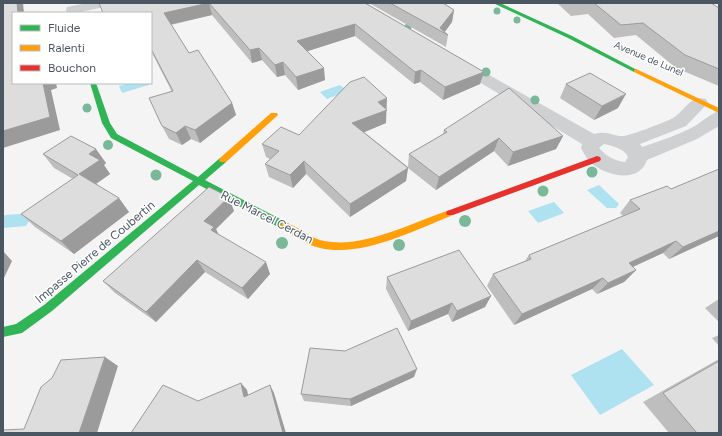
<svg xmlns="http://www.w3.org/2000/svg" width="722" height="436" viewBox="0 0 722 436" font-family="Figtree,sans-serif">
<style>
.water{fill:#aee2f0}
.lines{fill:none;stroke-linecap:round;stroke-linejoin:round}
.street{fill:#ced0d2;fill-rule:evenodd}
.fast{fill:#30b455;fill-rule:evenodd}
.slow{fill:#ff9f0a;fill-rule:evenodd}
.jam{fill:#e5322d;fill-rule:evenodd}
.tree{fill:#7ab899}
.wall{fill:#bebebf}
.shaded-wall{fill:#9b9b9b}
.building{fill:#ddddde;stroke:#9b9b9b}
.labels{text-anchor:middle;stroke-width:3;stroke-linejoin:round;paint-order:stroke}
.far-street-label{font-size:10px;fill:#4a5661;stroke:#fff}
.street-label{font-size:12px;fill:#4a5661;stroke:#fff}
</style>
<rect width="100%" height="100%" fill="#f4f4f4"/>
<path class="water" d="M 151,82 L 152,84 L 122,93 L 119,86 L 130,83 Z
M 340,85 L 348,91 L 327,99 L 320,92 Z
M 599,185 L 619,204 L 616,208 L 607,208 L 587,190 Z
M 554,202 L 564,213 L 538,223 L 528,211 Z
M 34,213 L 26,226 L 3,228 L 3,218 L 5,215 Z
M 622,349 L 654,385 L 600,415 L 571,375 Z"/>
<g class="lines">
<path class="street" d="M 87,3 L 111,3 L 109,6 L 76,13 L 67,13 L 66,10 L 67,7 Z
M 456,57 L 461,59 L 594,134 C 609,130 613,137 624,136 C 629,136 668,121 673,118 C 685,111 690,95 706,99 L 708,103 L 686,126 L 640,144 L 642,147 C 660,141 678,135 695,126 C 703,121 710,114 719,111 L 719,126 L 697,139 L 647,160 C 639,184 606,176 591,163 C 587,159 584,154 581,148 L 582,144 L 451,65 L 448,62 L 451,59 ZM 604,144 C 613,146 625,149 628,157 L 625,162 C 615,161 606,156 599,148 Z"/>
<path class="fast" d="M 493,3 L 500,3 L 572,36 L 639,71 L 634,72 L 568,38 Z
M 90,83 L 96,83 L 110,123 L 117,134 L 198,177 L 220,158 L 226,158 L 227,160 L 226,162 L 205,180 L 288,223 L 290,226 L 288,229 L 282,229 L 199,185 L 52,311 L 22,333 L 3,337 L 3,327 L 16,324 L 44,305 L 193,181 L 111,138 L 102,123 Z"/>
<path class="slow" d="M 636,69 L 719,108 L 719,113 L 634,72 L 634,70 Z
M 271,113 L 277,113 L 278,115 L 226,162 L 220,162 L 219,160 L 220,158 Z
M 450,210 L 453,211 L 454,213 L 453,215 C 415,230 362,258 320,248 C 306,245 294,236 282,229 L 280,226 L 282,223 C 290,221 309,236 317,239 C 322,241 327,241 332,242 C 369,246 416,221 450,210 Z"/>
<path class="jam" d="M 597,156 L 600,157 L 601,159 L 600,161 L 453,215 L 447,215 L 446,213 L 447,211 Z"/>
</g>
<g class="tree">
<circle cx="497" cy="11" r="3.5"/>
<circle cx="517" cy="20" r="3.5"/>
<circle cx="408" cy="27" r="3.5"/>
<circle cx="486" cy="72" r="4.5"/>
<circle cx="535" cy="100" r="4.5"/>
<circle cx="87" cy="108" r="4.5"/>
<circle cx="108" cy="145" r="5"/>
<circle cx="592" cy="172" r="5.5"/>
<circle cx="156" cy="175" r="5.5"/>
<circle cx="543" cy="191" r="5.5"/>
<circle cx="465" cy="221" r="6"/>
<circle cx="282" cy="243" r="6"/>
<circle cx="399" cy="245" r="6"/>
</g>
<path class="wall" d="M 99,3 L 365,3 L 484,72 L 480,84 L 443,100 L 420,82 L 414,84 L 355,36 L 307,51 L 325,80 L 298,90 L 285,75 L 277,77 L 262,60 L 252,63 L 212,15 L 171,25 L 189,53 L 232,103 L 236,115 L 200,143 L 191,139 L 182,145 L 169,139 L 162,126 L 172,92 L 151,51 L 151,13 Z
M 369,3 L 443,3 L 454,10 L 452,22 L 444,32 L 448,35 L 446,47 Z
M 557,3 L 711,3 L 719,8 L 719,86 L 676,68 L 636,35 L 614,38 L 588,14 L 571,16 Z
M 566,84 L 618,108 L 594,120 L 560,98 Z
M 386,109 L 386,123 L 364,132 L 408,167 L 409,154 L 443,134 L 444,130 L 563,136 L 556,149 L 508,166 L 494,151 L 436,190 L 408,168 L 406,181 L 350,217 L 306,174 L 293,188 L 269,177 L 265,164 L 270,159 L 266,157 L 262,144 L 299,135 Z
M 43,154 L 106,163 L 104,165 L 110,174 L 96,184 L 129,212 L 74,254 L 35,227 L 21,214 L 73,179 L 54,168 Z
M 630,200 L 719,236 L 669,259 L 663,253 L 633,267 L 636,270 L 624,282 L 597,294 L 592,289 L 514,325 L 487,286 L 493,274 L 525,261 L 529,255 L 623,216 L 620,213 Z
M 234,211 L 216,229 L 218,234 L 270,274 L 248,299 L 205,272 L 156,322 L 115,293 L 103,281 Z
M 387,277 L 491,296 L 485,307 L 452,322 L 448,314 L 408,331 L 386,289 Z
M 719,299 L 719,322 L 705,308 Z
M 719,335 L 719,346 L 712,338 Z
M 719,359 L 719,433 L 669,433 L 643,402 Z
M 414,377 L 351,406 L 304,401 L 301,394 Z"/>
<path class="shaded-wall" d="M 17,3 L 23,3 L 24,13 L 18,13 Z
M 209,3 L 212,15 L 168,25 L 164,13 Z
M 454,10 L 452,22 L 444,33 L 440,28 Z
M 355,24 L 355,36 L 299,54 L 297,41 Z
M 259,48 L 262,60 L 252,63 L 250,50 Z
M 283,62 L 285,75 L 277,77 L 275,65 Z
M 324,68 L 325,80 L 298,90 L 296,77 Z
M 421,70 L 420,82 L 414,84 L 415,72 Z
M 484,72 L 480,84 L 443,100 L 445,87 Z
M 43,83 L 56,83 L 57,88 L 51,90 L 60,130 L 3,148 L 3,131 Z
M 626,94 L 618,108 L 594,120 L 602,106 Z
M 387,98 L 386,123 L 353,137 L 352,123 L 378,102 Z
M 232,103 L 236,115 L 200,143 L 195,130 Z
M 185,126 L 191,139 L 182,145 L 176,133 Z
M 563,136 L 556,149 L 508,166 L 513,152 Z
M 499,138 L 494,151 L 436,190 L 439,177 Z
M 96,149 L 106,163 L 104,165 L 110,174 L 90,188 L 79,174 L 89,154 Z
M 304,161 L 306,174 L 293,188 L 290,175 Z
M 408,168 L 406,181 L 350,217 L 350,204 Z
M 229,197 L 234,211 L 216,229 L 221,240 L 217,243 L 204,221 Z
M 119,198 L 129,212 L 74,254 L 61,241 Z
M 719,231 L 719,236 L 669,259 L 683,247 Z
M 676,241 L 663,253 L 617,274 L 629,263 Z
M 3,251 L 12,261 L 3,280 Z
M 197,260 L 205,272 L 156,322 L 146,312 Z
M 266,262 L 270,274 L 248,299 L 242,288 Z
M 636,270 L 624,282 L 597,294 L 608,283 Z
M 603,278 L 592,289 L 514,325 L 522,314 Z
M 491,296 L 485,307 L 452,322 L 457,311 Z
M 452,303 L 448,314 L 408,331 L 411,321 Z
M 105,357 L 118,366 L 97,433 L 79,433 Z
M 417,369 L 414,377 L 351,406 L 350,399 Z
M 241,383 L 247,390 L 250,403 L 244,397 Z
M 270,385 L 274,393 L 286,433 L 282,433 Z"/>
<path class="building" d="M 3,3 L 17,3 L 18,13 L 13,13 L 13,83 L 43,83 L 50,117 L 3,131 Z
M 99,3 L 365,3 L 484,72 L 445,87 L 421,70 L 415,72 L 355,24 L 297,41 L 324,68 L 296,77 L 283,62 L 275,65 L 259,48 L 250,50 L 209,3 L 164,13 L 189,53 L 198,50 L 232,103 L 195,130 L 185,126 L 176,133 L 162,126 L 149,98 L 173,91 L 151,49 L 151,13 L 103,13 Z
M 390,3 L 443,3 L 454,10 L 440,28 L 448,35 Z
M 594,3 L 711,3 L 719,8 L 719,69 L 685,55 L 643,23 L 621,25 Z
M 590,73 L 626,94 L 602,106 L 566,84 Z
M 364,77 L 387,98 L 378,102 L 387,110 L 352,123 L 408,168 L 350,204 L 304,161 L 290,175 L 265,164 L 279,151 L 262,144 L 281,127 L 299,135 L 350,82 Z
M 509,88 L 563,136 L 513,152 L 499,138 L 439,177 L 409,154 L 447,132 L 444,130 Z
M 71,136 L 96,149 L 89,154 L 100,160 L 79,174 L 119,198 L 61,241 L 21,214 L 78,175 L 43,154 Z
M 719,169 L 719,231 L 683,247 L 676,241 L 629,263 L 636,270 L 608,283 L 603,278 L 522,314 L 493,274 L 531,259 L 529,255 L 640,209 L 630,200 L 667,186 L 671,189 Z
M 209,187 L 229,197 L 204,221 L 214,227 L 211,230 L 266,262 L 242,288 L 197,260 L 146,312 L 103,281 Z
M 459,250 L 491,296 L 457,311 L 452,303 L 411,321 L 387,277 Z
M 397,328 L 417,369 L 350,399 L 301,394 L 310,348 L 345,351 Z
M 105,357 L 79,433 L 3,433 L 3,430 L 24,429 L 41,387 L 52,378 L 61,360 Z
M 719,361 L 719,433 L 697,433 L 663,393 Z
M 241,383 L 244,397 L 270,385 L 283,433 L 131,433 L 163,385 L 198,401 Z"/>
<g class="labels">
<g class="far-street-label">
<text transform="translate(649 58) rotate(23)" y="4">Avenue de Lunel</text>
</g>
<g class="street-label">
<text transform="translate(267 217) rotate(27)" y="4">Rue Marcel Cerdan</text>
<text transform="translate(95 252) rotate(-40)" y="4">Impasse Pierre de Coubertin</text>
</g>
</g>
<rect width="722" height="436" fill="none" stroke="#4a5661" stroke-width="8"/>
<rect x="12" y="12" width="140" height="72" fill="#ffffff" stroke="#b7bbc0"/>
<rect x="20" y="25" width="20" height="6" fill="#30b455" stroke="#b7bbc0"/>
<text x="48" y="32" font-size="12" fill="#4a5661">Fluide</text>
<rect x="20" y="45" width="20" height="6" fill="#ff9f0a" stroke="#b7bbc0"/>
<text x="48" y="52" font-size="12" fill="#4a5661">Ralenti</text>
<rect x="20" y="65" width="20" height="6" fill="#e5322d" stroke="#b7bbc0"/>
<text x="48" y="72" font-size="12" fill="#4a5661">Bouchon</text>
</svg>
